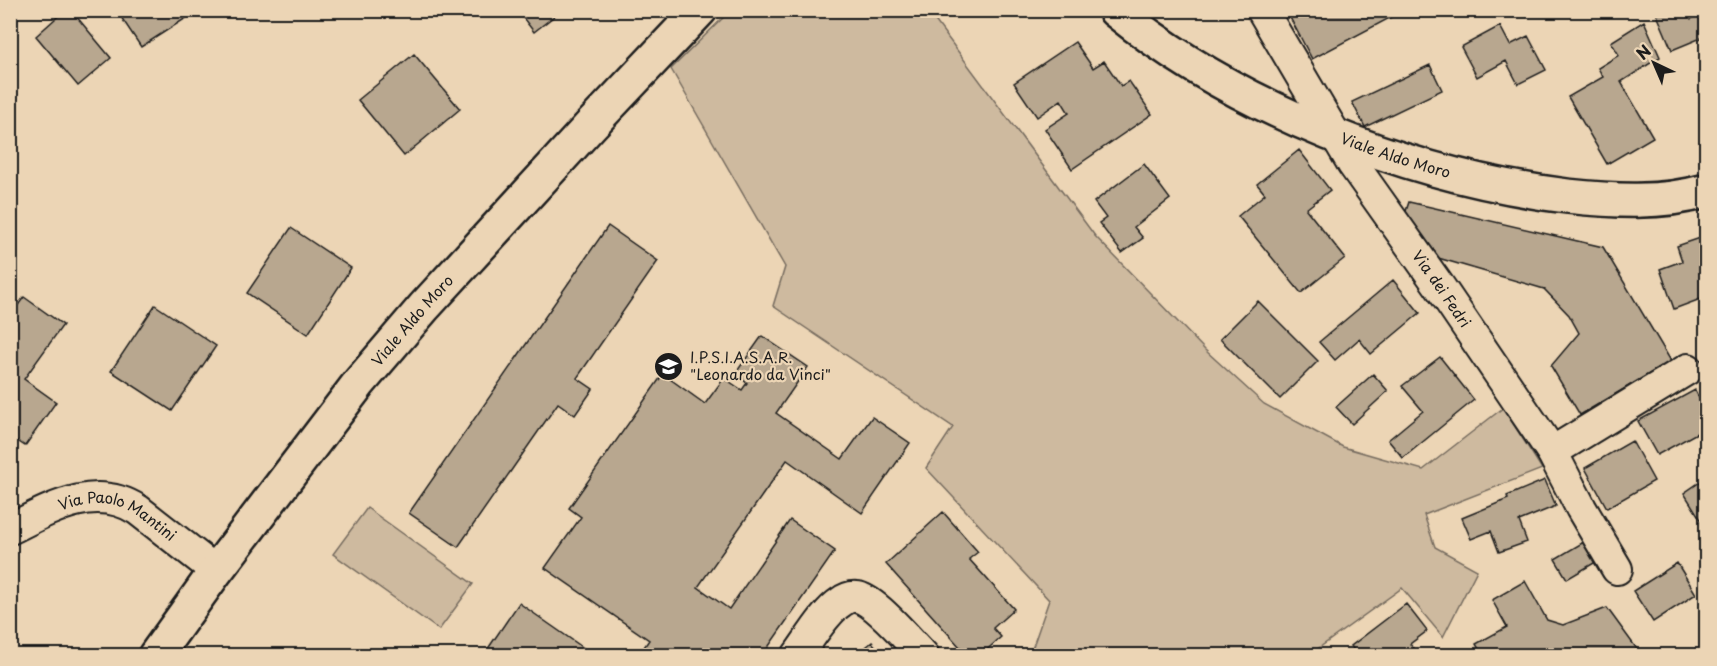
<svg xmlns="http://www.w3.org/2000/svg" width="1717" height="666" viewBox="0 0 1717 666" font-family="'Playpen Sans',sans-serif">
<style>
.green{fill:#ceba9f;stroke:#756b5e;stroke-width:1.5}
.building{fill:#b8a78f;stroke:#1c1c1c;stroke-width:1.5}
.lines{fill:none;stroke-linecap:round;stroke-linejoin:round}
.street-casing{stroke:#1c1c1c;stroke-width:34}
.secondary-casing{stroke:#1c1c1c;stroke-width:38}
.street{stroke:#ecd5b5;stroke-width:30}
.secondary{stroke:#ecd5b5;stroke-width:33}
.labels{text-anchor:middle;stroke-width:4.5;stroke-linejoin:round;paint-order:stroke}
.street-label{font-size:15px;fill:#1c1c1c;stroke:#ecd5b5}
.poi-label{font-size:15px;fill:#1c1c1c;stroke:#ecd5b5;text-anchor:start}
</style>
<rect width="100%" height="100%" fill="#ecd5b5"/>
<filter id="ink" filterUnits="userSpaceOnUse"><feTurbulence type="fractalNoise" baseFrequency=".0167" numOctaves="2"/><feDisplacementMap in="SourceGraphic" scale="12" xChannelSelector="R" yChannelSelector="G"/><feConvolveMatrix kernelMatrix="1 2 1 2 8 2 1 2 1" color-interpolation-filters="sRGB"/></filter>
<g filter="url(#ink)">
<path class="green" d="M 731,10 L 928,11 L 1095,236 L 1205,350 L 1264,404 L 1343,447 L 1423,470 L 1503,408 L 1542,469 L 1424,515 L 1435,547 L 1477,570 L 1443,637 L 1402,588 L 1309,655 L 1030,655 L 1049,600 L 926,468 L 953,427 L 773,306 L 785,267 L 671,69 Z
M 367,508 L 473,584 L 439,630 L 333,554 Z"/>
<path class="building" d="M 65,10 L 71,10 L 111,58 L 78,86 L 36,36 Z
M 119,10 L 192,10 L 194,13 L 141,47 L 117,11 Z
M 517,10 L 562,10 L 534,32 Z
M 1286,10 L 1400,10 L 1401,12 L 1312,59 Z
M 1655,10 L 1688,10 L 1691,19 L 1706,12 L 1706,36 L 1672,50 Z
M 1644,21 L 1660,57 L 1621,82 L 1653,137 L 1607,164 L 1568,97 L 1603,77 L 1598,68 L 1619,55 L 1611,42 Z
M 1500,26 L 1510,45 L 1528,36 L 1546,70 L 1518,84 L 1506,61 L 1477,77 L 1461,47 Z
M 1075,42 L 1093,68 L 1104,61 L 1121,86 L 1129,81 L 1152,114 L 1072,169 L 1045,129 L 1069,113 L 1061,100 L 1037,117 L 1014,83 Z
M 414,54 L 460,109 L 404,156 L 358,100 Z
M 1430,65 L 1442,90 L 1365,127 L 1352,102 Z
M 1299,150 L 1330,190 L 1306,209 L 1345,258 L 1301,293 L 1238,216 L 1265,194 L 1257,184 Z
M 1144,164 L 1170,199 L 1134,227 L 1143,238 L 1122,253 L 1099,223 L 1106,218 L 1094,202 Z
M 1409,202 L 1603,247 L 1671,361 L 1580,415 L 1551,366 L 1579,333 L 1569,315 L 1544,289 L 1428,255 L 1404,217 Z
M 608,226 L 658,261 L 577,378 L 593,389 L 575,415 L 558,403 L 458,547 L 409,513 Z
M 291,228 L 351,268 L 308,334 L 247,293 Z
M 1706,236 L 1706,297 L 1674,309 L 1660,269 L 1682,261 L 1677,246 Z
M 1393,280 L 1420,313 L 1371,354 L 1359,339 L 1335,360 L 1319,342 Z
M 24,297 L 63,325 L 24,379 L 56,402 L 25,446 L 10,436 L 10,316 Z
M 1258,301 L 1318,361 L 1280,399 L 1220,339 Z
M 155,305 L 216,346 L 172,411 L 111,371 Z
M 762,336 L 808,367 L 776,413 L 842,459 L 872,417 L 910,443 L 862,513 L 787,460 L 698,587 L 729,609 L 790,520 L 835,551 L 762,656 L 638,656 L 649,640 L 545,568 L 581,517 L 569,508 L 663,374 L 705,404 L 724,378 L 742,390 L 747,383 L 735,374 Z
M 1440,357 L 1474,400 L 1403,458 L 1388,440 L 1423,411 L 1402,386 Z
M 1373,374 L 1388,391 L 1352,424 L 1336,407 Z
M 1695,390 L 1706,412 L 1706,428 L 1657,455 L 1638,421 Z
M 1632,441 L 1654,481 L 1607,508 L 1585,468 Z
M 1706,478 L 1706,528 L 1684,493 Z
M 1545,480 L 1556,506 L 1519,521 L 1527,542 L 1499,552 L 1491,531 L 1471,539 L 1462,518 L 1508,499 L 1507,496 Z
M 943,512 L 978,552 L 969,559 L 1014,609 L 993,628 L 1001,637 L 980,656 L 968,656 L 886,564 Z
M 1594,536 L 1606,556 L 1567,579 L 1555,559 Z
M 1677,563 L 1696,594 L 1653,622 L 1633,591 Z
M 1525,581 L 1547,620 L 1563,625 L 1607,608 L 1642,656 L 1483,656 L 1476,644 L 1507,627 L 1492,600 Z
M 519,603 L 595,656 L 483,656 Z
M 1406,604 L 1427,631 L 1410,644 L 1419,656 L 1358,656 L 1351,646 Z
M 872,642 L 883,656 L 855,656 Z"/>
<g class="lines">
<defs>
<g id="street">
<path id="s1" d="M 1262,10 L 1352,163 L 1440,287 L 1552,452 L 1581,508 L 1617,569"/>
<path d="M 1552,452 L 1688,369"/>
<path id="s2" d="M 10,529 C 50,509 95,482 138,510 L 216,571"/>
<path d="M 797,656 C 809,640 825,612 841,602 C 846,598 852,596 858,597 C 877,602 909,641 924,656"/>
</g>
<g id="secondary">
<path id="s3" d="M 1115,10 C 1237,109 1412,177 1567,196 C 1613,201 1661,204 1706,191"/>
<path id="s4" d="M 155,656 L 216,571 L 359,383 L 424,307 L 591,125 L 700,10"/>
</g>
</defs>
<use href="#street" class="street-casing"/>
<use href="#secondary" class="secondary-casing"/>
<use href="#street" class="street"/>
<use href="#secondary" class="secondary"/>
</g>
</g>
<defs>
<symbol id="school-disc" viewBox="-11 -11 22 22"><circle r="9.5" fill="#1c1c1c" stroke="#ecd5b5"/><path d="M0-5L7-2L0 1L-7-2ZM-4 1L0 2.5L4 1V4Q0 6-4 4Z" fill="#fff"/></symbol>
</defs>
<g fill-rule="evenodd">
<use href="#school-disc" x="652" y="350" width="33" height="33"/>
</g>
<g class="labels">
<g class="street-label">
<text dy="5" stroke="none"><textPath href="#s3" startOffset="318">Viale Aldo Moro</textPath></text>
<text dy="5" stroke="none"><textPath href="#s1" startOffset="332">Via dei Fedri</textPath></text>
<text dy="5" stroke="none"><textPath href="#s4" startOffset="423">Viale Aldo Moro</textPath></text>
<text dy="5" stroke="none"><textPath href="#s2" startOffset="118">Via Paolo Mantini</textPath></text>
</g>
<g class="poi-label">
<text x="690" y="363">I.P.S.I.A.S.A.R.<tspan x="690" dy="17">"Leonardo da Vinci"</tspan></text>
</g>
</g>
<rect width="1717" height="666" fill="none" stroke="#ecd5b5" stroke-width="36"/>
<rect x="18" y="18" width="1681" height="630" fill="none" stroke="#1c1c1c" stroke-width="2" filter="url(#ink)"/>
<g transform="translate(1654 63) rotate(316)" stroke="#ecd5b5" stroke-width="4.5" paint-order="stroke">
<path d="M0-4.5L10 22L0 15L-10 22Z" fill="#1c1c1c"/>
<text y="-9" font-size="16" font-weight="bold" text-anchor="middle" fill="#1c1c1c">N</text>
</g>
</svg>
